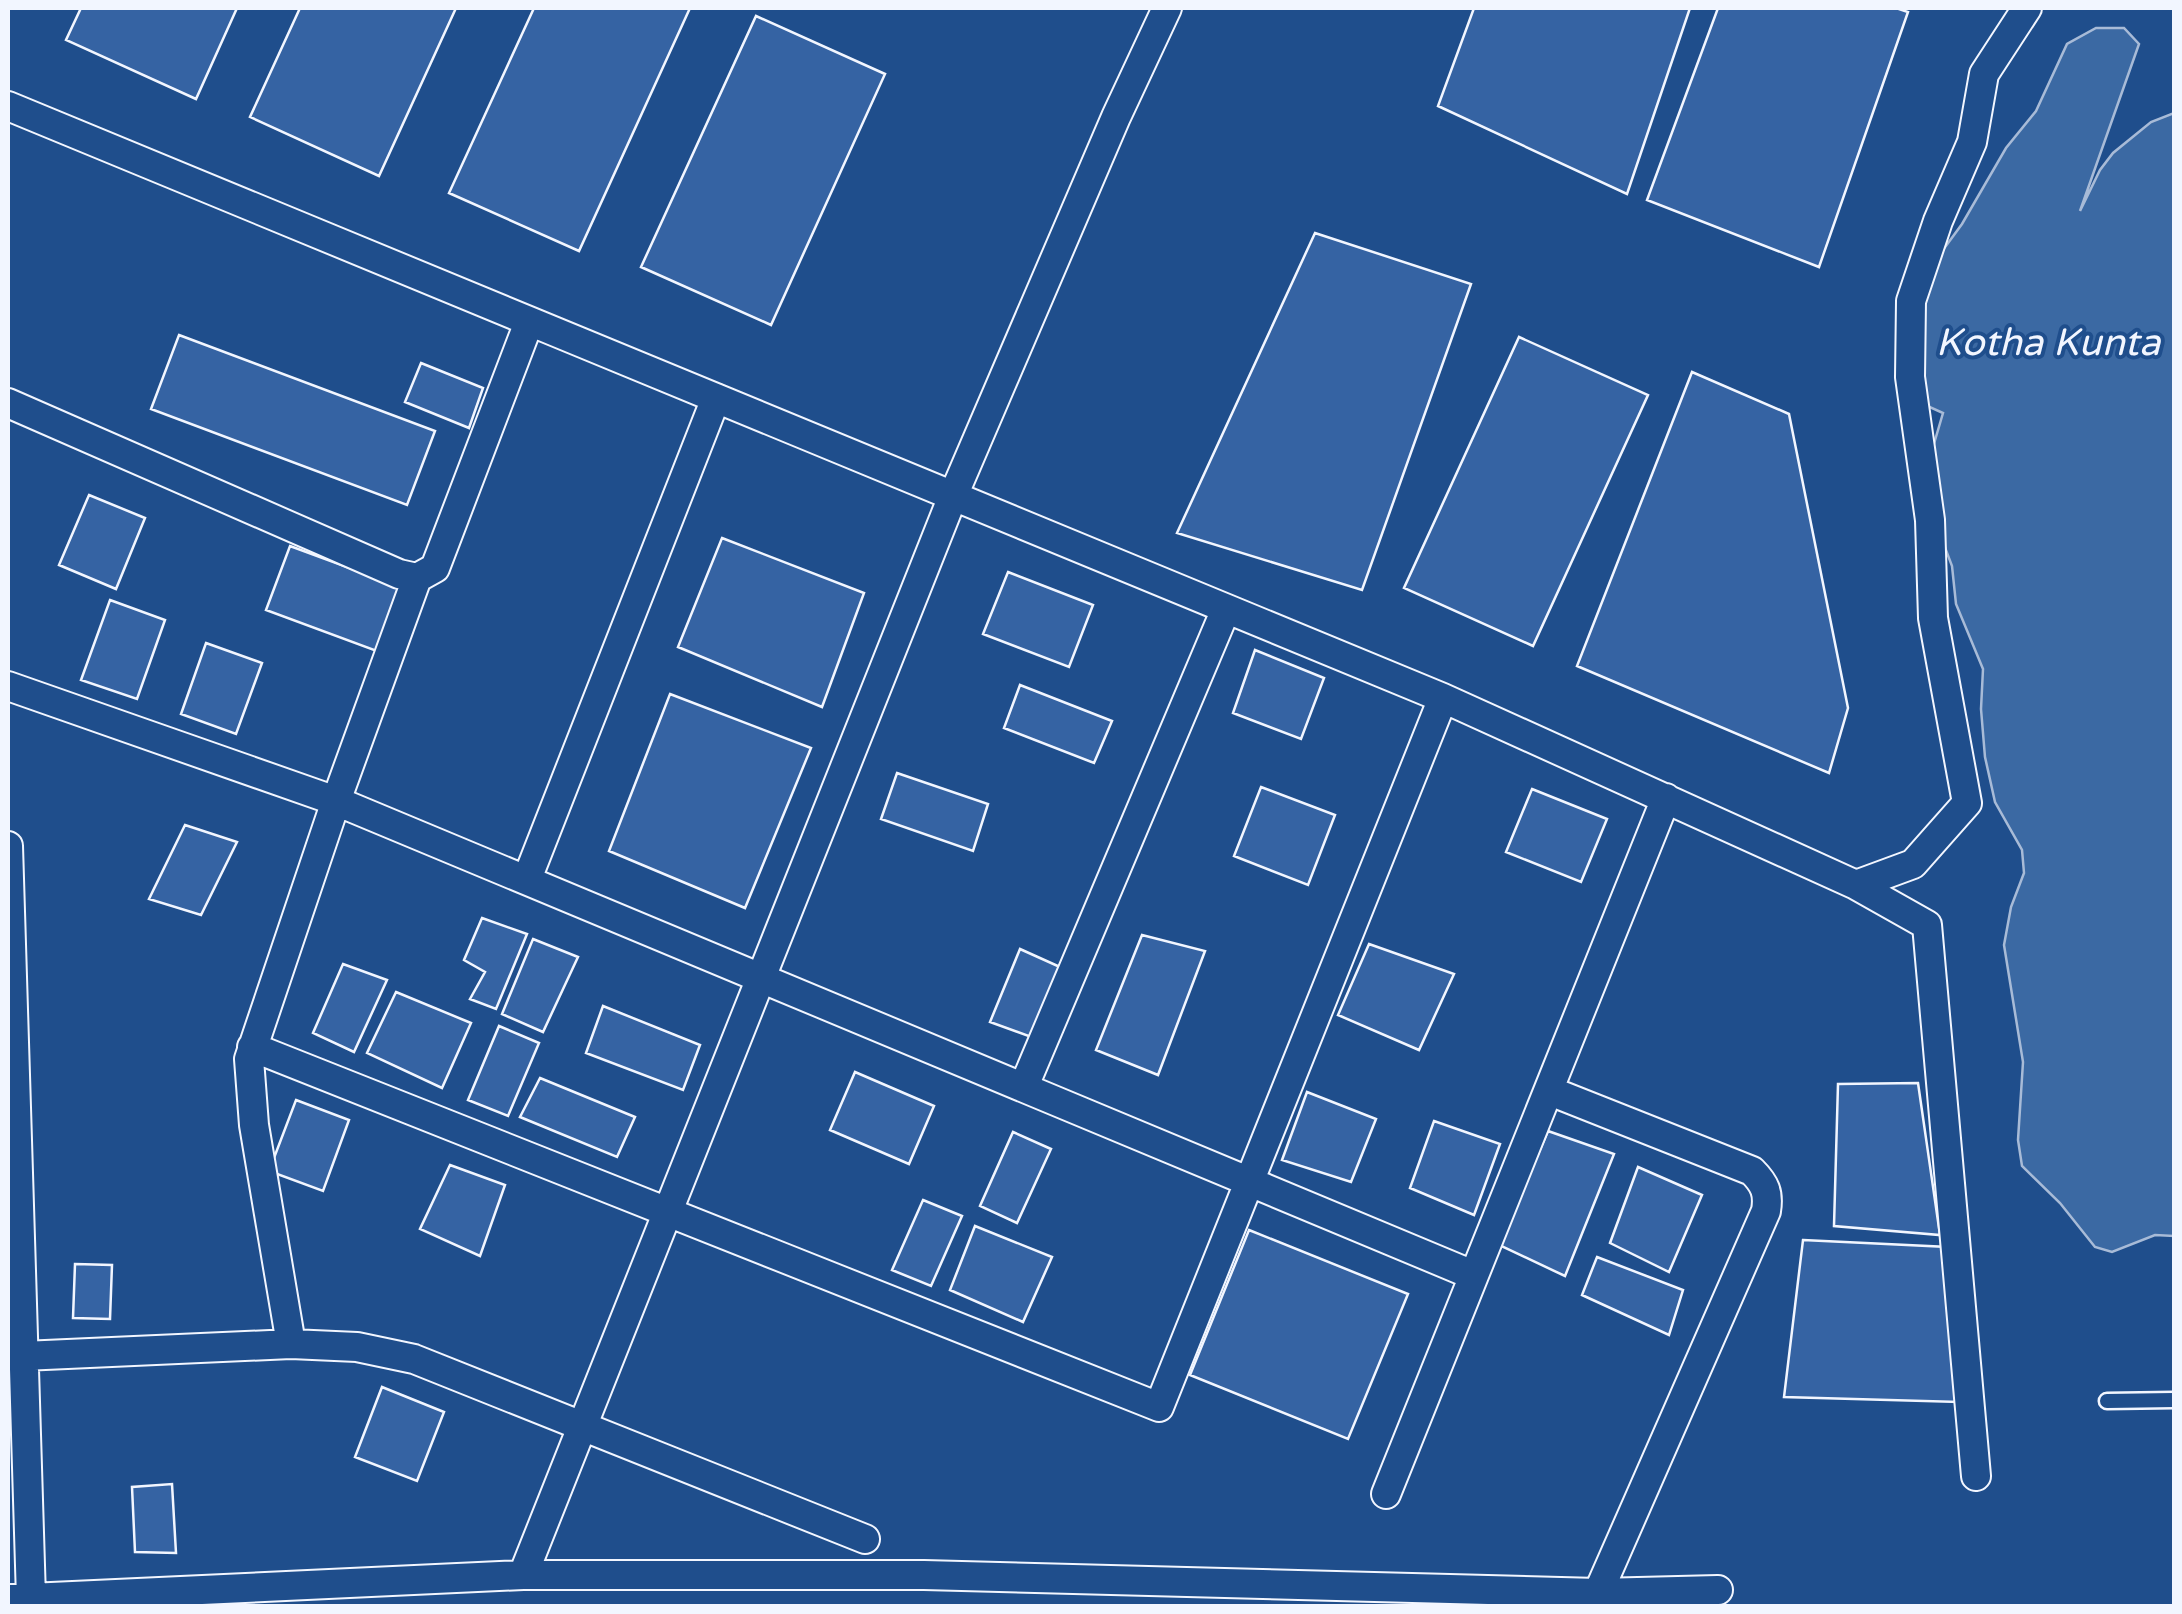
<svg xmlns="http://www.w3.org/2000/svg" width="2182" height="1614" viewBox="0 0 2182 1614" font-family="'Varela Round',sans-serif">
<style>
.water{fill:#3b69a3;stroke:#a8bbd7;stroke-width:2.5}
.building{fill:#3563a3;stroke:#f2f6ff;stroke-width:2.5}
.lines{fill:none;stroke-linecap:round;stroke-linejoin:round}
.lane-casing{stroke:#f2f6ff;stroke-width:19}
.street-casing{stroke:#f2f6ff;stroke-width:32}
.lane{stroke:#1f4e8c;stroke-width:14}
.street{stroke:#1f4e8c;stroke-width:28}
.labels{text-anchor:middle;stroke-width:8;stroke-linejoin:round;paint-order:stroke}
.water-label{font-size:38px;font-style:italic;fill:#f2f6ff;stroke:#1f4e8c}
</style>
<rect width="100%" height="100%" fill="#1f4e8c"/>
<path class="water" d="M 2096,28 L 2124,28 L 2139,44 L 2080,211 L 2100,170 L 2113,153 L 2151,122 L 2174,113 L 2174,1236 L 2155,1235 L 2112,1252 L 2095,1247 L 2060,1203 L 2022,1166 L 2018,1140 L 2023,1062 L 2004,945 L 2011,907 L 2024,873 L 2022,850 L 1995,802 L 1985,757 L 1981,709 L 1983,669 L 1956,604 L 1952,566 L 1935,521 L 1931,454 L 1943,413 L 1925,405 L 1918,315 L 1940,254 L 1962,224 L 2006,148 L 2036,111 L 2067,44 Z"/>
<path class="building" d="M 81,8 L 237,8 L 196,99 L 66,40 Z
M 300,8 L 456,8 L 379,176 L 250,117 Z
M 534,8 L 690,8 L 579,251 L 449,193 Z
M 1474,8 L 1690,8 L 1627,194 L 1438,106 Z
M 1718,8 L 1896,8 L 1908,12 L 1819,267 L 1647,200 Z
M 756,16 L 885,74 L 771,325 L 641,267 Z
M 1315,233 L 1471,284 L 1362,590 L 1177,533 Z
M 179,335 L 435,431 L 407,505 L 151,409 Z
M 1519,337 L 1648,395 L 1533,646 L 1404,588 Z
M 421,363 L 483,388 L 469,428 L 405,402 Z
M 1692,372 L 1789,414 L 1848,708 L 1829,773 L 1577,666 Z
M 89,495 L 145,518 L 116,589 L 59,565 Z
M 722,538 L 864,593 L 822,707 L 678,647 Z
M 290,546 L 404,588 L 382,653 L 266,610 Z
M 1008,572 L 1093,605 L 1069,667 L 983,634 Z
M 110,600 L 165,620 L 137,699 L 81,680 Z
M 206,643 L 262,663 L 236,734 L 181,714 Z
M 1255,650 L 1324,678 L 1301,739 L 1233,713 Z
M 1020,685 L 1112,721 L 1094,763 L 1004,728 Z
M 670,694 L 811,748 L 745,908 L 609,851 Z
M 897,773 L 988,804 L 973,851 L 881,819 Z
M 1261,787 L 1335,815 L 1308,885 L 1234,856 Z
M 1532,789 L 1607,819 L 1581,882 L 1506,852 Z
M 185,825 L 237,842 L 201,915 L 149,899 Z
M 482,918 L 527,934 L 496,1009 L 470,999 L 485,972 L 464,960 Z
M 1142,935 L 1205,951 L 1158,1075 L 1096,1050 Z
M 533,939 L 578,957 L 543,1032 L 502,1014 Z
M 1369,944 L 1454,974 L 1419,1050 L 1338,1015 Z
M 1020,949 L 1060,967 L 1034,1038 L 990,1022 Z
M 343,964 L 387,980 L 354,1052 L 313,1033 Z
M 396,992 L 471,1023 L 442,1088 L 367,1053 Z
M 603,1006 L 700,1045 L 683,1090 L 586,1053 Z
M 499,1026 L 539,1043 L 508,1116 L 468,1100 Z
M 855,1072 L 934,1106 L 909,1164 L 830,1130 Z
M 540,1078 L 635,1117 L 617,1157 L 520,1117 Z
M 1918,1083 L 1940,1235 L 1834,1226 L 1838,1084 Z
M 1307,1092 L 1376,1119 L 1351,1182 L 1282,1160 Z
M 296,1100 L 349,1120 L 323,1191 L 269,1171 Z
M 1434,1121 L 1500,1144 L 1474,1215 L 1410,1188 Z
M 1548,1131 L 1614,1154 L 1565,1276 L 1499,1245 Z
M 1013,1132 L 1051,1149 L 1017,1223 L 980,1206 Z
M 450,1165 L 505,1185 L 480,1256 L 420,1229 Z
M 1638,1167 L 1702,1195 L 1669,1272 L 1610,1243 Z
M 923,1200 L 962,1216 L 931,1286 L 892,1270 Z
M 975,1226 L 1052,1257 L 1023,1322 L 950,1290 Z
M 1249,1230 L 1408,1294 L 1348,1439 L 1190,1375 Z
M 1803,1240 L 1948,1247 L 1959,1402 L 1784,1397 Z
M 1597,1257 L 1683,1290 L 1669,1335 L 1582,1295 Z
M 75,1264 L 112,1265 L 110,1319 L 73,1318 Z
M 382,1387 L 444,1412 L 417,1481 L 355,1457 Z
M 172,1484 L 176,1553 L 135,1552 L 132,1487 Z"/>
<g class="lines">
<defs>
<path id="lane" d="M 2107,1401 L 2174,1400"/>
<path id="street" d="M 8,106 L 1443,698 L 1856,885 L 1927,925 L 1976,1476
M 8,403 L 399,574 L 417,578 L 435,568 L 529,322
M 8,686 L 336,801 L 1473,1275
M 8,846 L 31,1598
M 527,879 L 716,398
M 1856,885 L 1913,864 L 1967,803 L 1933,618 L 1930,520 L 1910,377 L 1911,301 L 1938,221 L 1972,142 L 1984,74 L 2027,8
M 252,1047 L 1159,1407 L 1443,698
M 1024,1086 L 1226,609
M 1550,1091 L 1752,1171 C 1765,1184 1769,1193 1766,1211 L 1598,1593
M 291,1344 L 254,1125 L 249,1059 L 336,801 L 417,578
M 23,1356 L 291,1344 L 357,1347 L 414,1359 L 865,1539
M 1386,1494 L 1666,798
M 523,1575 L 953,496 L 1116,117 L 1167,8
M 8,1599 L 523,1575 L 924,1575 L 1598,1593 L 1718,1590"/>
</defs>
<use href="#lane" class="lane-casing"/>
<use href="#street" class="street-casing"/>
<use href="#lane" class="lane"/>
<use href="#street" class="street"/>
</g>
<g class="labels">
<g class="water-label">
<text x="2048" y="355">Kotha Kunta</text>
</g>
</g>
<rect width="2182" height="1614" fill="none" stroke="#f2f6ff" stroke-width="20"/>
</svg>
